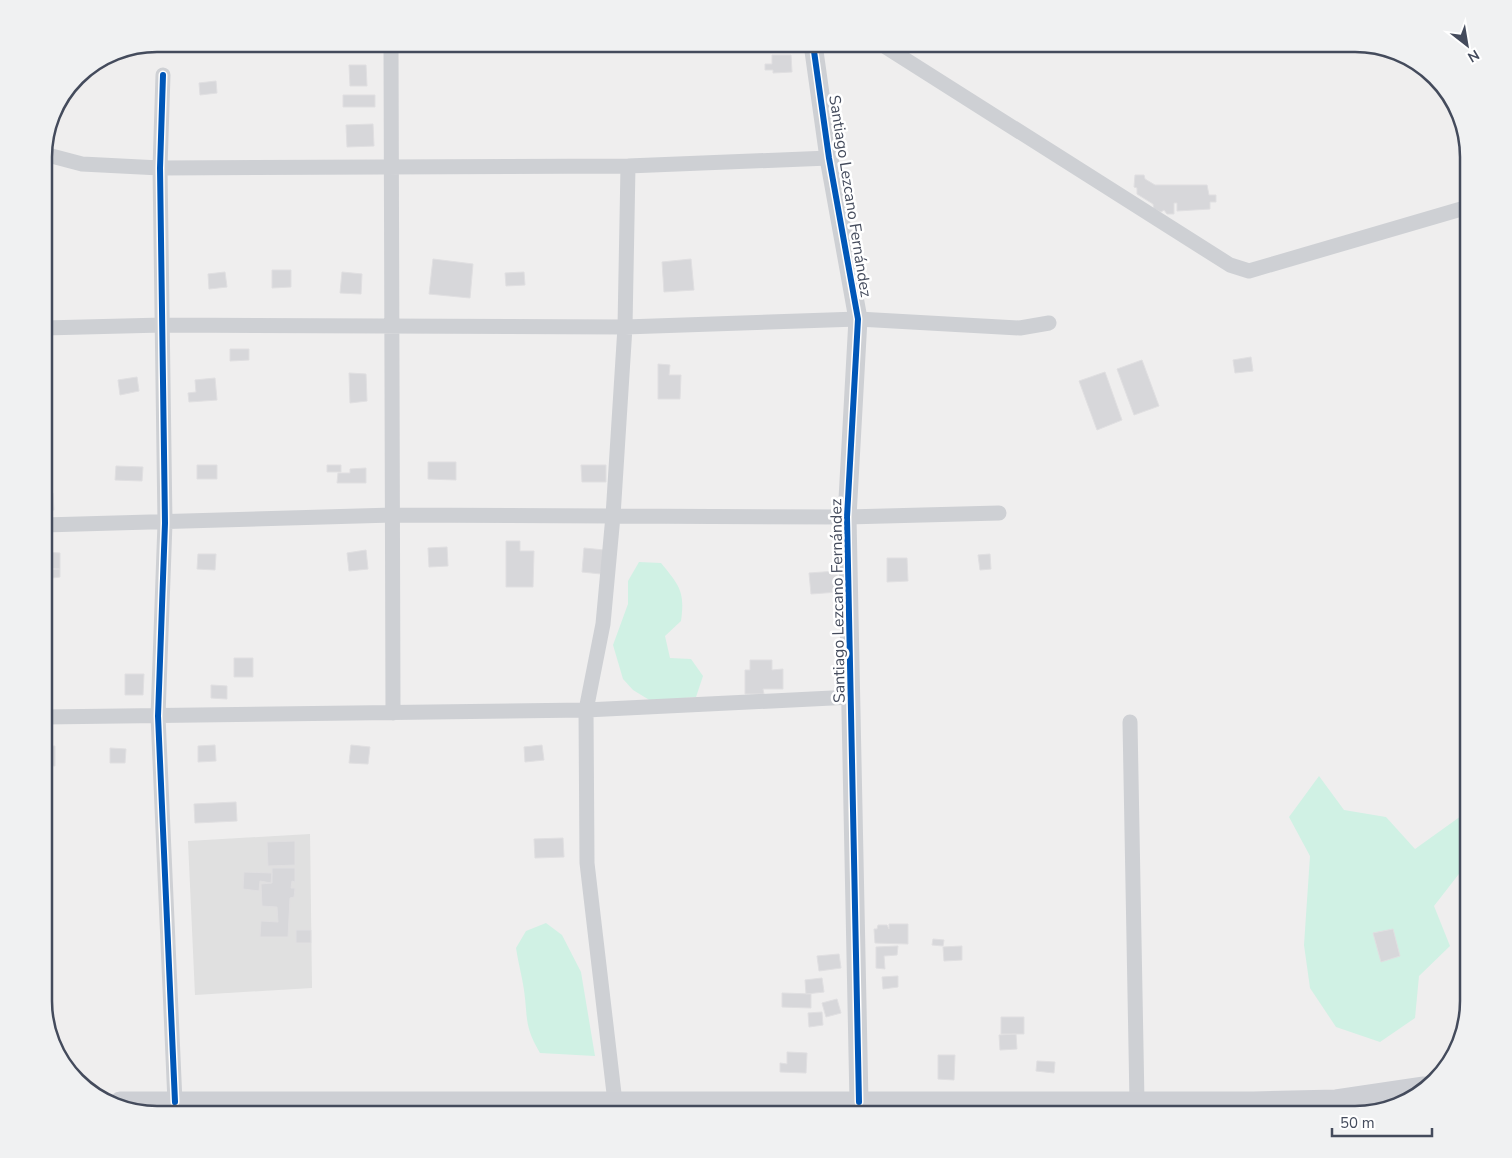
<svg xmlns="http://www.w3.org/2000/svg" width="1512" height="1158" viewBox="0 0 1512 1158" font-family="'Nunito Sans',sans-serif">
<style>
.education{fill:#e0e0e0}
.green{fill:#d0f1e4}
.building{fill:#d7d7da;stroke:#e0dfe1}
.lines{fill:none;stroke-linecap:round;stroke-linejoin:round}
.minor{stroke:#ced0d4;stroke-width:15}
.tertiary{stroke:#ced0d4;stroke-width:19}
.secondary{stroke:#cdcfd4;stroke-width:21}
.cycleway-casing{stroke:#fff;stroke-width:9}
.cycleway{stroke:#0057b8;stroke-width:6}
.labels{text-anchor:middle;stroke-width:5;stroke-linejoin:round;paint-order:stroke}
.street-label{font-size:16px;fill:#444b5c;stroke:#fff}
.rim{fill:none;stroke:#444b5c;stroke-width:2.5}
</style>
<rect width="100%" height="100%" fill="#efeeee"/>
<path class="education" d="M 310,834 L 312,988 L 195,995 L 188,841 Z"/>
<path class="green" d="M 639,562 L 661,563 C 680,586 685,592 681,621 L 665,636 L 670,658 L 691,659 L 703,676 L 696,697 L 651,701 L 633,690 L 623,679 L 613,645 L 628,604 L 628,581 Z
M 1319,776 L 1344,810 L 1386,817 L 1415,849 L 1468,811 L 1468,870 L 1462,870 L 1434,906 L 1450,946 L 1419,976 L 1415,1018 L 1380,1042 L 1336,1027 L 1310,988 L 1304,945 L 1310,856 L 1289,817 Z
M 546,923 L 562,935 L 581,972 L 595,1056 L 540,1053 C 524,1026 528,1019 524,990 C 522,976 518,962 516,948 L 526,931 Z"/>
<path class="building" d="M 772,55 L 791,55 L 792,72 L 773,73 L 773,70 L 765,70 L 765,64 L 772,64 Z
M 349,65 L 366,65 L 367,86 L 350,86 Z
M 216,81 L 217,93 L 200,95 L 199,83 Z
M 343,95 L 375,95 L 375,107 L 343,107 Z
M 373,124 L 374,146 L 347,147 L 346,125 Z
M 1135,175 L 1144,175 L 1145,179 L 1155,185 L 1207,185 L 1209,195 L 1216,195 L 1216,202 L 1210,202 L 1210,209 L 1177,211 L 1177,203 L 1174,203 L 1174,214 L 1167,214 L 1164,210 L 1161,212 L 1154,209 L 1153,204 L 1137,194 L 1137,188 L 1134,187 Z
M 433,259 L 473,264 L 470,298 L 429,294 Z
M 691,259 L 694,290 L 664,292 L 662,262 Z
M 272,270 L 291,270 L 291,287 L 272,288 Z
M 225,272 L 227,287 L 209,289 L 208,274 Z
M 342,272 L 362,274 L 361,294 L 340,293 Z
M 524,272 L 525,285 L 506,286 L 505,273 Z
M 230,349 L 249,349 L 249,360 L 230,361 Z
M 1251,357 L 1253,371 L 1235,373 L 1233,360 Z
M 1142,360 L 1159,406 L 1134,415 L 1117,369 Z
M 658,364 L 670,365 L 669,375 L 681,375 L 680,399 L 658,399 Z
M 1105,372 L 1122,420 L 1097,430 L 1079,381 Z
M 349,373 L 366,374 L 367,401 L 350,403 Z
M 137,377 L 139,391 L 120,395 L 118,380 Z
M 215,378 L 217,400 L 189,402 L 188,393 L 196,392 L 195,380 Z
M 428,462 L 456,462 L 456,480 L 428,479 Z
M 197,465 L 217,465 L 217,479 L 197,479 Z
M 327,465 L 341,465 L 341,472 L 327,472 Z
M 581,465 L 606,465 L 606,482 L 582,482 Z
M 116,466 L 143,467 L 142,481 L 115,480 Z
M 366,468 L 366,483 L 337,483 L 338,473 L 350,473 L 350,469 Z
M 53,493 L 54,510 L 44,511 L 44,494 Z
M 506,541 L 520,541 L 520,551 L 534,551 L 533,587 L 506,587 Z
M 447,547 L 448,566 L 429,567 L 428,548 Z
M 584,548 L 604,550 L 601,574 L 582,572 Z
M 366,550 L 368,569 L 349,571 L 347,553 Z
M 45,552 L 60,553 L 60,569 L 44,568 Z
M 198,554 L 216,554 L 215,570 L 197,569 Z
M 990,554 L 991,569 L 980,570 L 978,555 Z
M 887,558 L 907,558 L 908,581 L 887,582 Z
M 60,569 L 60,577 L 45,579 L 44,570 Z
M 837,571 L 838,592 L 811,594 L 809,573 Z
M 234,658 L 253,658 L 253,677 L 234,677 Z
M 750,660 L 772,660 L 772,670 L 783,669 L 783,689 L 763,689 L 764,694 L 745,694 L 745,670 L 750,670 Z
M 125,674 L 144,674 L 143,695 L 125,695 Z
M 211,685 L 227,686 L 227,699 L 211,698 Z
M 215,745 L 216,761 L 198,762 L 198,746 Z
M 351,745 L 370,747 L 368,764 L 349,763 Z
M 542,745 L 544,760 L 525,762 L 524,747 Z
M 44,746 L 55,746 L 55,766 L 44,766 Z
M 110,748 L 126,749 L 125,763 L 110,763 Z
M 236,802 L 237,821 L 195,823 L 194,804 Z
M 563,838 L 564,857 L 535,858 L 534,839 Z
M 295,841 L 295,865 L 268,866 L 267,842 Z
M 272,868 L 295,868 L 295,882 L 292,881 L 291,888 L 295,888 L 294,897 L 290,898 L 288,937 L 260,937 L 261,921 L 278,922 L 277,907 L 262,906 L 261,884 L 272,883 Z
M 244,872 L 272,873 L 271,883 L 260,881 L 259,891 L 243,889 Z
M 889,924 L 908,924 L 908,944 L 875,943 L 874,929 L 877,929 L 878,925 L 887,925 L 889,929 Z
M 1393,929 L 1400,956 L 1381,962 L 1373,933 Z
M 296,930 L 311,930 L 311,943 L 296,943 Z
M 933,939 L 944,940 L 943,946 L 932,945 Z
M 898,946 L 897,955 L 884,956 L 885,969 L 876,968 L 876,947 Z
M 962,946 L 962,960 L 944,961 L 943,947 Z
M 839,954 L 841,968 L 819,971 L 817,956 Z
M 898,976 L 898,987 L 883,989 L 882,977 Z
M 822,978 L 824,992 L 806,994 L 805,980 Z
M 782,993 L 811,994 L 811,1008 L 782,1007 Z
M 837,999 L 841,1013 L 826,1017 L 822,1003 Z
M 822,1012 L 823,1025 L 809,1027 L 808,1013 Z
M 1001,1017 L 1024,1017 L 1024,1034 L 1001,1034 Z
M 1016,1034 L 1017,1049 L 1000,1050 L 999,1035 Z
M 787,1052 L 807,1053 L 806,1073 L 780,1072 L 780,1063 L 787,1064 Z
M 938,1055 L 955,1055 L 954,1080 L 938,1079 Z
M 1037,1061 L 1055,1062 L 1054,1073 L 1036,1071 Z"/>
<g class="lines">
<path class="minor" d="M 391,44 L 393,713
M 881,44 L 1230,265 L 1249,271 L 1468,207
M 163,75 L 160,168 L 165,523 L 158,716 L 175,1102
M 44,154 L 82,164 L 160,168 L 628,166 L 829,158
M 44,328 L 163,325 L 625,327 L 858,319 L 1020,328 L 1049,323
M 44,525 L 393,515 L 847,517 L 999,513
M 44,717 L 586,710 L 852,697
M 1130,722 L 1137,1102
M 615,1102 L 587,863 L 586,710 L 603,624 L 613,516 L 625,327 L 628,166"/>
<path class="tertiary" d="M 813,44 L 829,158 L 858,319 L 847,517 L 859,1102"/>
<path class="secondary" d="M 120,1102 L 1254,1102 L 1336,1100 L 1424,1087"/>
<defs>
<path id="cycleway" d="M 813,44 L 829,158 L 858,319 L 847,517 L 859,1102
M 163,75 L 160,168 L 165,523 L 158,716 L 175,1102"/>
</defs>
<use href="#cycleway" class="cycleway-casing"/>
<use href="#cycleway" class="cycleway"/>
</g>
<g class="labels">
<g class="street-label">
<text transform="translate(851 196) rotate(81)" y="6">Santiago Lezcano Fernández</text>
<text transform="translate(837 601) rotate(-91)" y="6">Santiago Lezcano Fernández</text>
</g>
</g>
<path d="M0 0H1512V1158H0ZM157 52H1355A105 105 0 0 1 1460 157V1001A105 105 0 0 1 1355 1106H157A105 105 0 0 1 52 1001V157A105 105 0 0 1 157 52Z" fill="#f0f1f2" fill-rule="evenodd"/>
<path class="rim" d="M157 52H1355A105 105 0 0 1 1460 157V1001A105 105 0 0 1 1355 1106H157A105 105 0 0 1 52 1001V157A105 105 0 0 1 157 52Z"/>
<g transform="translate(1467 45) rotate(149)" stroke="#ffffff" stroke-width="4" paint-order="stroke">
<path d="M0-4L9 19L0 12L-9 19Z" fill="#444b5c"/>
<text y="-8" font-size="14" font-weight="bold" text-anchor="middle" fill="#444b5c">N</text>
</g>
<path d="M1332 1128v8h100v-8" fill="none" stroke="#444b5c" stroke-width="2.5"/>
<text x="1340" y="1128" font-size="15" fill="#444b5c" stroke="#ffffff" stroke-width="4" paint-order="stroke">50 m</text>
</svg>
